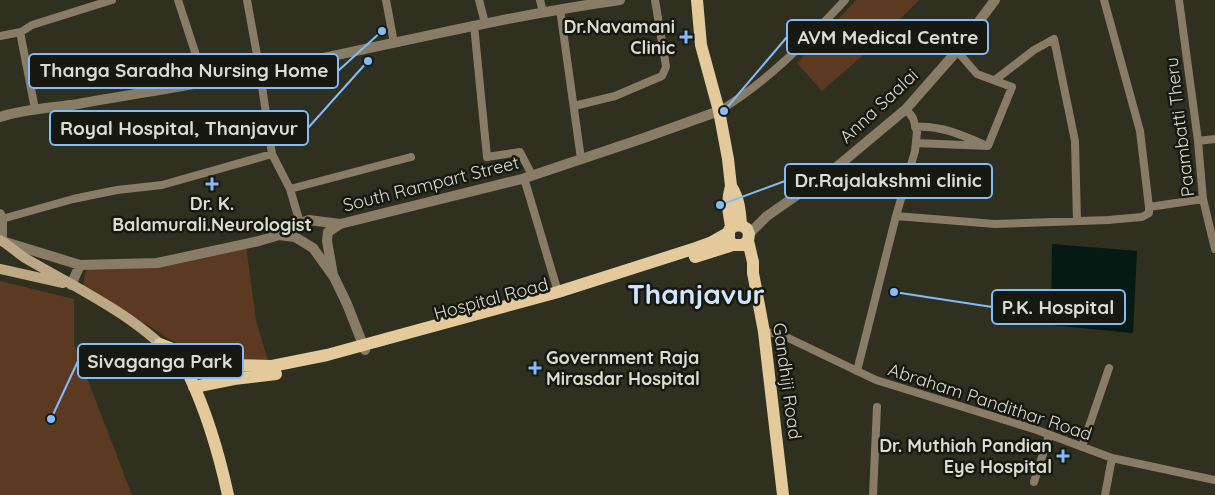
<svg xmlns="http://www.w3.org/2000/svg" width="1215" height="495" viewBox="0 0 1215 495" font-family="Quicksand,sans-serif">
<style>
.green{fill:#5c3921}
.water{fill:#051a13}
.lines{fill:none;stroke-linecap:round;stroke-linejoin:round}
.minor{stroke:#897c66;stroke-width:8}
.tertiary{stroke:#897c66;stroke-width:10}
.secondary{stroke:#bca884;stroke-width:10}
.primary{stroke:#e4ca9a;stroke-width:12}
.poi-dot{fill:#84bbfb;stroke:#171810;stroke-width:2}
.labels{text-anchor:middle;stroke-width:5;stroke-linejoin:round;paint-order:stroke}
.poi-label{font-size:18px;font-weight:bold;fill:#dcddd2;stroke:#171810;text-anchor:end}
.street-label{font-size:18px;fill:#dcddd2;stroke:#171810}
.town-label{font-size:28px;font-weight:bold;fill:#d1e6fe;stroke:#171810}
.leader{fill:none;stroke:#84bbfb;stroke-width:2}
.callout-dot{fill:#84bbfb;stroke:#171810;stroke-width:2}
.callout{fill:#171810;stroke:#84bbfb;stroke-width:2}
.callout-label{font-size:19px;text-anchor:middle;font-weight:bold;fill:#dcddd2}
</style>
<rect width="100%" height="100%" fill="#2f301f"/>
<path class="green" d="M 856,0 L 919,0 L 869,50 L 822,91 L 797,63 Z
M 246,246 L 256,320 L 268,361 C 235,359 184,354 159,332 L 83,286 L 86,268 Z
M 0,281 L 74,299 L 74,344 L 132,495 L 0,495 Z"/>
<path class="water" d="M 1052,244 L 1137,251 L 1133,333 L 1051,325 Z"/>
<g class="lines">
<path class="minor" d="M 178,0 L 195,52 L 202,81
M 386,0 L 394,43
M 479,0 L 485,23
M 540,0 L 543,12
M 1104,0 L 1140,131 L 1149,207
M 1179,0 L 1198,141 L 1203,199 L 1215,249
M 560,9 L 581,159
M 474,25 L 487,157 L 520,152 L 532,175
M 21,32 L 21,37 L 35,109
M 0,36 L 21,32 L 32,25 L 112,0
M 995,80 L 1034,50 L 1054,39 L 1075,141 L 1077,221
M 574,106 L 615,96 L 662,76 L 666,67 L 665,60 L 655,0
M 719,111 C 767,82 807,41 845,0
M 915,127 C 940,125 962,135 985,145
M 1198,141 L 1215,139
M 916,143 L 988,146 L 1012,87 L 977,74 L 957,51
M 272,154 L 290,189 L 300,223
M 524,178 L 558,292
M 290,189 L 411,157
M 896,216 L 995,224 L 1108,220 L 1142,217 L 1149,213 L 1149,207 L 1203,199
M 2,219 L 73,199 L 117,190 L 162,185 L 272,154 L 259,66 L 247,0
M 764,332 L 780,334 L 876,380 L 1037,430 L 1112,458 L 1215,480
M 857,371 L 896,216 L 915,151 L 917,132 L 913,118 L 906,109
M 1082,447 L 1109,368
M 1034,482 L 1049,435
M 873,495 L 877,407
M 1105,495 L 1112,458"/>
<path class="tertiary" d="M 0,117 C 25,109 52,108 78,104 C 139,93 200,84 261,71 C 381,47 499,17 620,0
M 0,214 L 2,219 L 2,241 L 80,265 L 157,263 L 259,241 L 279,235 L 293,226 L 309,220 L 340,224 L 522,179 L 641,139 L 719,111
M 749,234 L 767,216 L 833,170 L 906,109 L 957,51 L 995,0
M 279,235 L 295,237 L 313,248 L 334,277 L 347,304 L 365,350
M 333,275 L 327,241 L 328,232 L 340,224
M 71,285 L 80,265"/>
<path class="secondary" d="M 0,240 C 9,245 16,252 25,258 C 83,292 147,320 189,375
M 0,269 L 63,283"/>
<path class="primary" d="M 697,0 L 701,45 L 719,111 L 728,159 L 731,186 L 729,195 L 728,207 L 731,227
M 731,186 C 739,199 740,210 741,225
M 748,241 L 743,245 L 733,245 L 729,240 L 729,230 L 734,226 L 741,225 L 747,229 L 749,234 L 748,241 L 753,262 L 753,273 L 764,332 L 783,495
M 695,257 L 733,245
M 160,344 L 173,349 L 222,363
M 194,387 L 234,379 L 276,374
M 228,495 C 219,454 207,413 189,375 L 211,367 L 230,365 L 272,366 L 327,355 L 558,292 L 696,248 L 710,243 L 728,233"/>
</g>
<g class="poi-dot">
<path d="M683.5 29.5h5v5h5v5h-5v5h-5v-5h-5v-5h5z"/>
<path d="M209.5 176.5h5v5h5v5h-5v5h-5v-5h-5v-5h5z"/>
<path d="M532.5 360.5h5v5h5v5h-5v5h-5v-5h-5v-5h5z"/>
<path d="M1060.5 448.5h5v5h5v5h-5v5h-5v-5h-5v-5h5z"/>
</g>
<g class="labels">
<g class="poi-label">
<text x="675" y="33">Dr.Navamani<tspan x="675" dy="21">Clinic</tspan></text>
<text x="212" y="210" text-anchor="middle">Dr. K.<tspan x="212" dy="21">Balamurali.Neurologist</tspan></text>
<text x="546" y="364" text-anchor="start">Government Raja<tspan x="546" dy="21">Mirasdar Hospital</tspan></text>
<text x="1052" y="452">Dr. Muthiah Pandian<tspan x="1052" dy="21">Eye Hospital</tspan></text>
</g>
<g class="street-label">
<text transform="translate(879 106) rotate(-43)" y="6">Anna Saalai</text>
<text transform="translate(1180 127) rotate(-97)" y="6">Paambatti Theru</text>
<text transform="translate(431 184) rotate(-14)" y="6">South Rampart Street</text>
<text transform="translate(491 299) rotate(-15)" y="6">Hospital Road</text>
<text transform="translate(787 381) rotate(82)" y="6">Gandhiji Road</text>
<text transform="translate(990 402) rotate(18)" y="6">Abraham Pandithar Road</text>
</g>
<g class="town-label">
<text x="696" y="304">Thanjavur</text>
</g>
</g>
<path class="leader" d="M724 111L787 37M382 31L338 71M368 61L308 128M720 205L785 181M894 292L992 307M51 419L78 361"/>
<g class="callout-dot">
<circle cx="724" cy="111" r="5"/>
<circle cx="382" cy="31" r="5"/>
<circle cx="368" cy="61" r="5"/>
<circle cx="720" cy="205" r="5"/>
<circle cx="894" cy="292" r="5"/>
<circle cx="51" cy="419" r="5"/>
</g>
<g class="callout">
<rect x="787" y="20" width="201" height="34" rx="5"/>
<rect x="29" y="54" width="309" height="34" rx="5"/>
<rect x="50" y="111" width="258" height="34" rx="5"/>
<rect x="785" y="164" width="207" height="34" rx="5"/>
<rect x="992" y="290" width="133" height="34" rx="5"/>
<rect x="78" y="344" width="165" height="34" rx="5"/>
</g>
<g class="callout-label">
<text x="888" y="44">AVM Medical Centre</text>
<text x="184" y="77">Thanga Saradha Nursing Home</text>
<text x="179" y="135">Royal Hospital, Thanjavur</text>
<text x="888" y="187">Dr.Rajalakshmi clinic</text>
<text x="1058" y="314">P.K. Hospital</text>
<text x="160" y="368">Sivaganga Park</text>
</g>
</svg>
